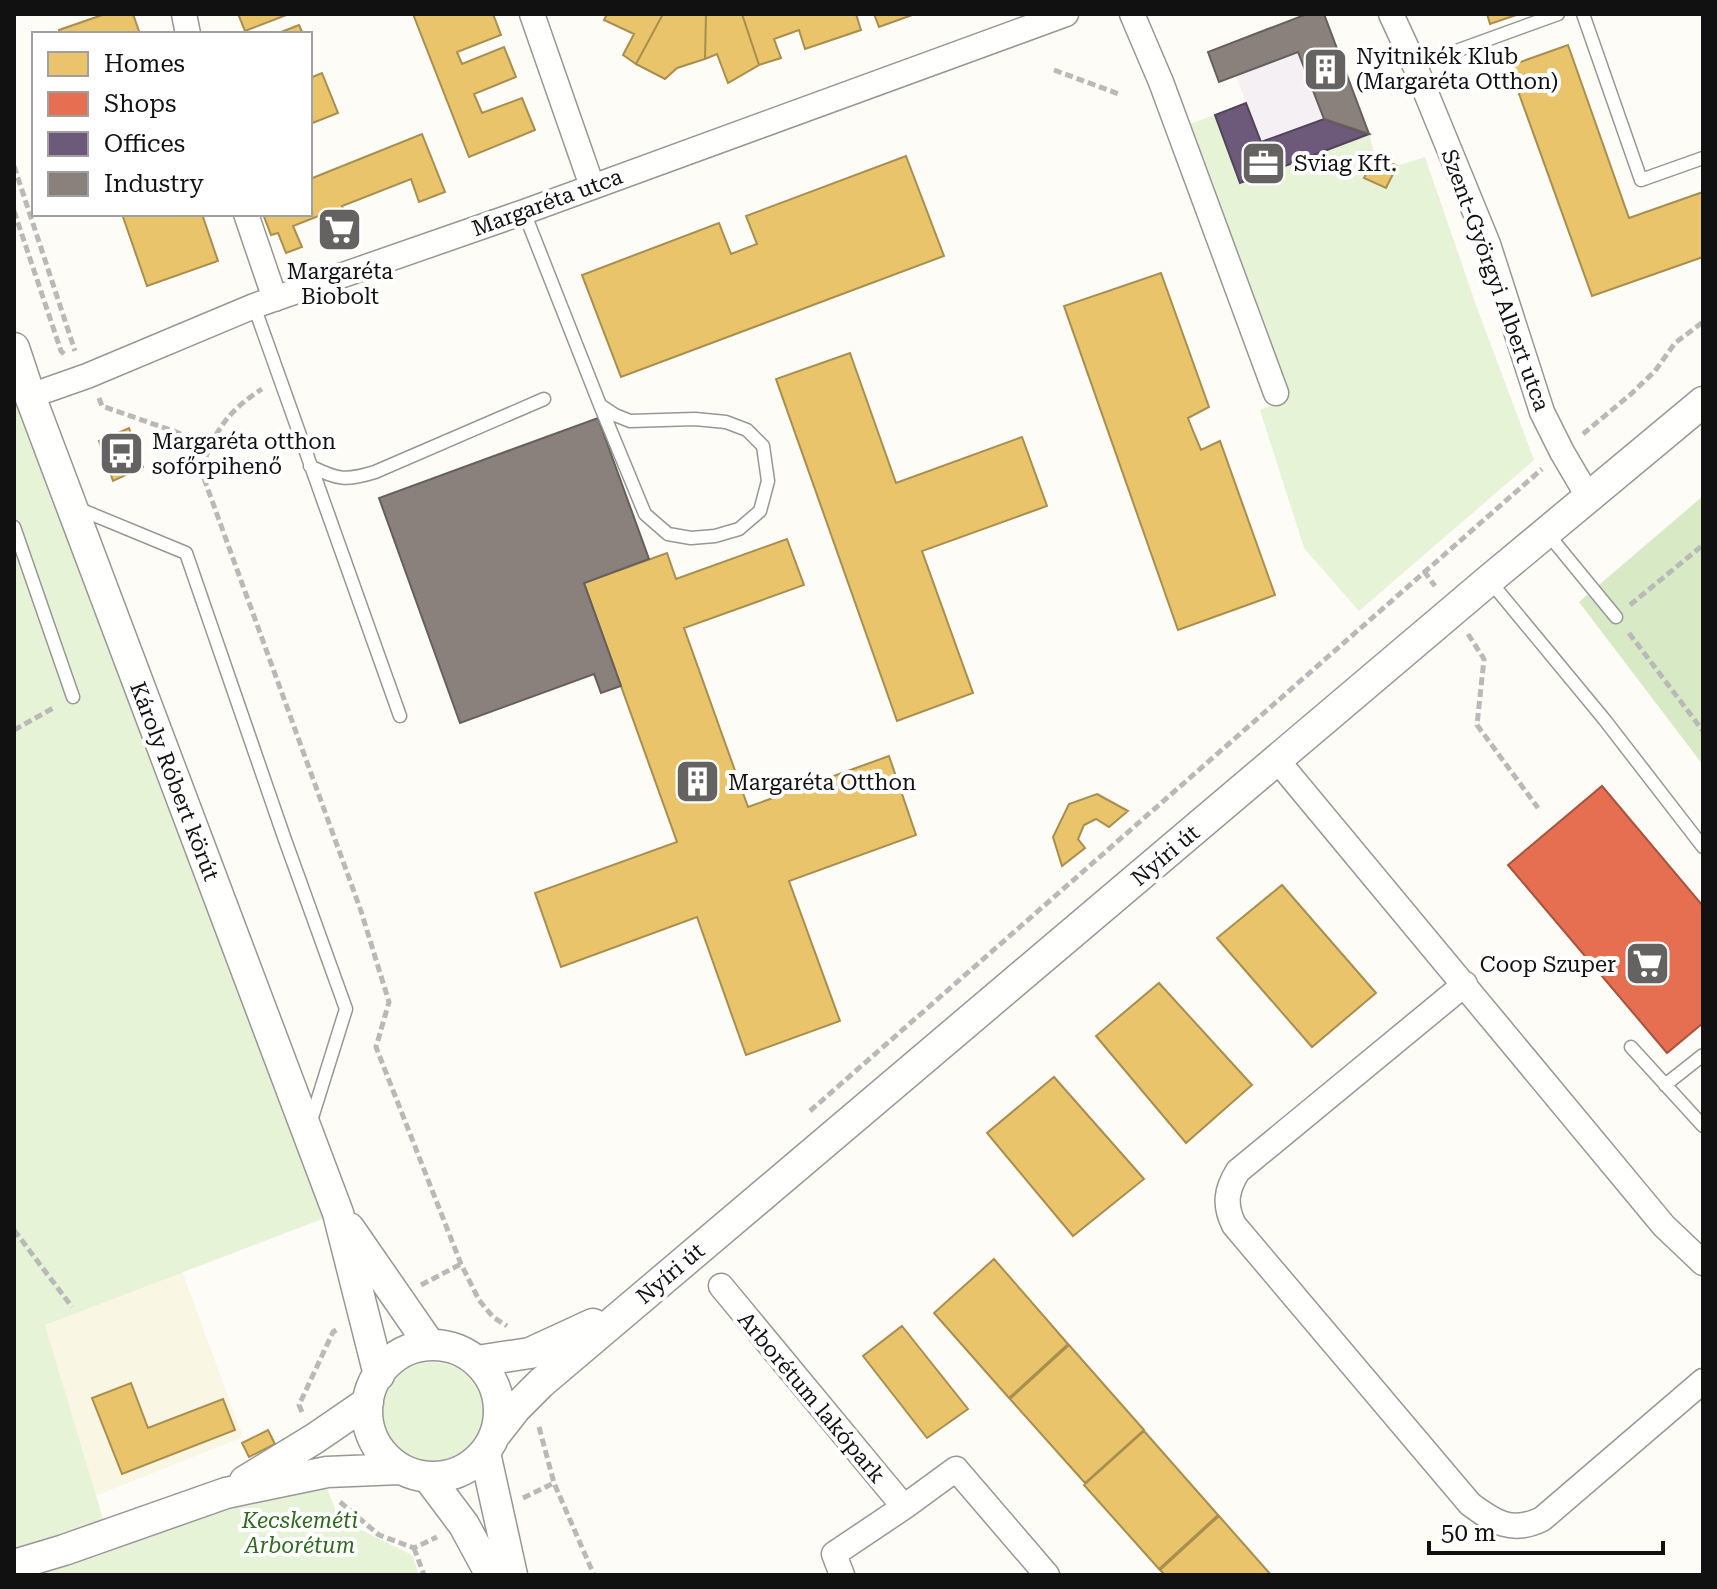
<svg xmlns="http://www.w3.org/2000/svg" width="1717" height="1589" viewBox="0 0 1717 1589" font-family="'Roboto Serif',serif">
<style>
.industrial{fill:#f5f0f3}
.farmland{fill:#f9f7e4}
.green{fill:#e7f3d7}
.forest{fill:#d8eac5}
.homes{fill:#e9c46a;stroke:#a88e4f;stroke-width:2}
.shops{fill:#e76f51;stroke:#a7533e;stroke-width:2}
.offices{fill:#6d597a;stroke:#51435a;stroke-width:2}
.industry{fill:#8a817c;stroke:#665f5c;stroke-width:2}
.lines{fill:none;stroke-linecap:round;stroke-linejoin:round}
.service-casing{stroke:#979795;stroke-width:15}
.minor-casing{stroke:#979795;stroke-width:27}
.tertiary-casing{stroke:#979795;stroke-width:33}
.path{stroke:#b9b9b8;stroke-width:5;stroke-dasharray:8 4;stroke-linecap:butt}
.service{stroke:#fffffe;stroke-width:12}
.minor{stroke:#fffffe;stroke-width:24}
.tertiary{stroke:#fffffe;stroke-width:30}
.labels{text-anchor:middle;stroke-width:8;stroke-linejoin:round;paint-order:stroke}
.poi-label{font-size:22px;fill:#111;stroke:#fff;text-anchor:start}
.street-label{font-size:22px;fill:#111;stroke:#fff}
.park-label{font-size:22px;font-style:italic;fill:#2f6b1f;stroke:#fff}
</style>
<rect width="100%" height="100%" fill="#fdfcf7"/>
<path class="industrial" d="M 1298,52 L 1324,119 L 1261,142 L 1236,76 Z"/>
<path class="farmland" d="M 177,1257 L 243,1437 L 88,1499 L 15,1334 Z"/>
<path class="green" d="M 1215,115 L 1241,183 L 1369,134 L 1375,155 L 1364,178 L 1386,188 L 1397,166 L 1425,157 L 1476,305 L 1534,460 L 1359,611 L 1304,548 L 1260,410 L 1287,398 L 1183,126 Z
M 14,348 L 338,1213 L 45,1325 L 110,1542 L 325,1483 L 339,1519 L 412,1555 L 419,1575 L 14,1575 Z
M383 1412a50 50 0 1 1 100 0a50 50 0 1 1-100 0Z"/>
<path class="forest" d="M 1703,496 L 1703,765 L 1579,602 Z"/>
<path class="homes" d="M 105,14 L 133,14 L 140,34 L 60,34 L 59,30 Z
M 238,14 L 289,14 L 245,31 Z
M 413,14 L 493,14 L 501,35 L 457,52 L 462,64 L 504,47 L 516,77 L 474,94 L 482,113 L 522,98 L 535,130 L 469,157 Z
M 607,14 L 663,14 L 636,64 L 623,55 L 634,34 L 604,20 Z
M 663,14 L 706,14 L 705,59 L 677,68 L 665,79 L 636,64 Z
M 706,14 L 742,14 L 759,65 L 728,83 L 717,54 L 705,59 Z
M 742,14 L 856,14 L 861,30 L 805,49 L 799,30 L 774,39 L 781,58 L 759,65 Z
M 874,14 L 915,14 L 879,27 Z
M 1487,14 L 1519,14 L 1490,24 Z
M 299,25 L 303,34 L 276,34 Z
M 1568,45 L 1629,218 L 1703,192 L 1703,257 L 1592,296 L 1509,66 Z
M 322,73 L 338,113 L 310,124 L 310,78 Z
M 422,134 L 445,192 L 419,202 L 411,179 L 342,206 L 351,228 L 329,236 L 321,215 L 293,226 L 302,247 L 286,253 L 278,233 L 271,235 L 263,214 L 310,214 L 310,179 Z
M 1375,155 L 1397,166 L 1386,188 L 1364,178 Z
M 906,156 L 944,256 L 621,377 L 582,275 L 719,223 L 731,254 L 757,244 L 746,216 Z
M 122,214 L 202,214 L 218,261 L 147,286 Z
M 1161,273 L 1209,407 L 1188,418 L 1193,431 L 1201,450 L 1220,441 L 1275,595 L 1178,630 L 1064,306 Z
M 850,353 L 896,483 L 1022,437 L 1047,506 L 922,551 L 973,693 L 897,721 L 776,379 Z
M 129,428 L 143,467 L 113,481 L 99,441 Z
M 787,539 L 804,585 L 684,628 L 748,807 L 889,756 L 916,835 L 789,881 L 840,1021 L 746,1055 L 697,917 L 561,967 L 535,893 L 677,842 L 584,583 L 667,553 L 676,579 Z
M 1097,794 L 1128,811 L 1109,827 L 1096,819 L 1084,825 L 1078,839 L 1085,848 L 1062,866 L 1053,837 L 1069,804 Z
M 1282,885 L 1376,993 L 1312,1047 L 1217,938 Z
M 1159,983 L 1252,1085 L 1186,1143 L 1096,1036 Z
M 1054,1077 L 1144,1179 L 1073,1236 L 987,1133 Z
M 994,1259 L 1068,1344 L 1009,1398 L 934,1313 Z
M 902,1326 L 968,1409 L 927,1438 L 863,1356 Z
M 1069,1345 L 1144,1430 L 1085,1483 L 1010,1399 Z
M 131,1383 L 148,1428 L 223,1399 L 235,1430 L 122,1474 L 92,1398 Z
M 268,1430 L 275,1444 L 249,1457 L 242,1443 Z
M 1144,1431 L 1218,1515 L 1159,1569 L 1084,1485 Z
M 1219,1516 L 1271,1575 L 1165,1575 L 1160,1570 Z"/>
<path class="shops" d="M 1602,786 L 1703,906 L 1703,1023 L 1667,1053 L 1508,865 Z"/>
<path class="offices" d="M 1246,103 L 1261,142 L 1324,119 L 1369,134 L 1240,183 L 1215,115 Z"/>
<path class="industry" d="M 1307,14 L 1324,14 L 1369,134 L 1324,119 L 1298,52 L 1219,82 L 1208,52 Z
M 598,418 L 649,559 L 584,583 L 621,686 L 601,693 L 594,674 L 460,723 L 379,498 Z"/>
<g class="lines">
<defs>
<path id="service" d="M 1583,14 L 1641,180 L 1703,158
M 1415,66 L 1558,14
M 524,212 L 600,405 L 645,514 L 668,534 L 691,538 L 715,536 L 739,529 L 760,511 L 768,481 L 763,446 L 747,430 L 726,422 L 695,419 L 630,421 L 615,415 L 600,405
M 254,306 L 400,716
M 310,466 C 338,480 346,481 375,472 L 544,399
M 77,508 L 186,553 L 284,837 L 346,1009 L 310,1124
M 14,527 L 73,697
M 1547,533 L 1616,617
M 1489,580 L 1604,719 L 1703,847
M 1631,1047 L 1703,1126
M 1665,1085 L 1703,1055"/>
<path id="minor" d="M 184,14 L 188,34
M 532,14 L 592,186
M 1132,14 L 1161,82 L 1276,393
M 1391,14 L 1415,66 L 1488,244 L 1542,412 L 1562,452 L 1589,498
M 246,214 L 275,299
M 30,396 L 87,376 L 254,306 L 524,212 L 1066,14
M 1277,760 L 1664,1226 L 1703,1263
M 1465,984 L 1238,1171 C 1226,1190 1224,1205 1234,1225 L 1470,1504 C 1494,1522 1512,1534 1542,1519 L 1703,1381
M 721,1286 L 904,1507
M 842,1575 L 834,1554 L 904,1507 L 956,1469 L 1047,1575"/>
<path id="tertiary" d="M 14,348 L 30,396 L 338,1213 L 379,1375
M 349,1228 L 430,1345
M367 1411a66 66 0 1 1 132 0a66 66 0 1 1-132 0Z
M 477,1361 L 530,1353 L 593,1324
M 494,1436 L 516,1408 L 541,1383 L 1489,580 L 1703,402
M 485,1453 L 512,1575
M 428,1477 L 464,1525 L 491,1575
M 245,1481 L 314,1439 L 368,1402
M 14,1565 L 64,1550 L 226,1493 L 327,1472 L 400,1469"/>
</defs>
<use href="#service" class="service-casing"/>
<use href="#minor" class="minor-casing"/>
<use href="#tertiary" class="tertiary-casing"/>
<path class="path" d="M 1054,70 L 1119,94
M 14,166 L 75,351
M 14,211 L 61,351 L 66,356
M 99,398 L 102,406 L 179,433 L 190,440 L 361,911 L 389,1002 L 376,1047 L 461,1264 L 479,1300 L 493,1317 L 507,1326
M 1583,434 L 1631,394 L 1655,371 L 1675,343 L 1703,322
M 202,468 C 214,431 229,410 262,389
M 1424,571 L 1435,586
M 1630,605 L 1703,545
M 1629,633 L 1703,731
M 1468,634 L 1484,659 L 1477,725 L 1538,808
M 14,730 L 55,707
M 810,1111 L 1542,469
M 14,1230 L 72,1307
M 421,1285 L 461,1264
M 302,1412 L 299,1405 L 333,1332 L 338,1329
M 539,1427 L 554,1483 L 594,1575
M 523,1498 L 554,1483
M 340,1502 L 379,1535 L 414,1548 L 437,1537
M 414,1548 L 424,1575"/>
<use href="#service" class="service"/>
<use href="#minor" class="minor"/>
<use href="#tertiary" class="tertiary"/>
</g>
<defs>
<symbol id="building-square" viewBox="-11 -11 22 22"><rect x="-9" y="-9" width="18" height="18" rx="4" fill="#646362" stroke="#fff"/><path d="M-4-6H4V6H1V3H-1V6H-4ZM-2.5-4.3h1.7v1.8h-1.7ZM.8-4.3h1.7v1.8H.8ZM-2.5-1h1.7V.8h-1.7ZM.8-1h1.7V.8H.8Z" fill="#fff"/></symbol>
<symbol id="office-square" viewBox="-11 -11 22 22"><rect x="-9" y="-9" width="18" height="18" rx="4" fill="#646362" stroke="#fff"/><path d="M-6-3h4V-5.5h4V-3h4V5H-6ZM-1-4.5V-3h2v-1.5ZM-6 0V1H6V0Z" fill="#fff"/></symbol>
<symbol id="supermarket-square" viewBox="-11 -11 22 22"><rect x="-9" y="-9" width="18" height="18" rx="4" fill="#646362" stroke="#fff"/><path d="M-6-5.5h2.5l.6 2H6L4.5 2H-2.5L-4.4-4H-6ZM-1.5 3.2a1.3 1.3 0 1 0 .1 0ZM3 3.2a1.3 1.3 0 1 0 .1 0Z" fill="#fff"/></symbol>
<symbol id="bus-square" viewBox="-11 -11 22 22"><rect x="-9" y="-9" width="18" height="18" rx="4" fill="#646362" stroke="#fff"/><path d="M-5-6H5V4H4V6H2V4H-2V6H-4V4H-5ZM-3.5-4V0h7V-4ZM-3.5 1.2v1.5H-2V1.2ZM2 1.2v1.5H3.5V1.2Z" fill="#fff"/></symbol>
</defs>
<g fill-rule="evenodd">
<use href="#building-square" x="1300" y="44" width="51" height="51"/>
<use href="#office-square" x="1238" y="138" width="51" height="51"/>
<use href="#supermarket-square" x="314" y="204" width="51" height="51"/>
<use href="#bus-square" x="96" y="428" width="51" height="51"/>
<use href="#building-square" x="672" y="756" width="51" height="51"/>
<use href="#supermarket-square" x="1622" y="938" width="51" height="51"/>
</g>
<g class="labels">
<g class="poi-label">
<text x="1356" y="64">Nyitnikék Klub<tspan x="1356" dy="25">(Margaréta Otthon)</tspan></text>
<text x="1294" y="171">Sviag Kft.</text>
<text x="340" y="279" text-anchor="middle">Margaréta<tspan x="340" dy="25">Biobolt</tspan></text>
<text x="152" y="449">Margaréta otthon<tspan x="152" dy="25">sofőrpihenő</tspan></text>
<text x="728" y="790">Margaréta Otthon</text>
<text x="1616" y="972" text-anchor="end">Coop Szuper</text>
</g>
<g class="street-label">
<text transform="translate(547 202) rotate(-20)" y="8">Margaréta utca</text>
<text transform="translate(1496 280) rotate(70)" y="8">Szent-Györgyi Albert utca</text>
<text transform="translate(175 781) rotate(69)" y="8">Károly Róbert körút</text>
<text transform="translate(1165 855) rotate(-40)" y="8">Nyíri út</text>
<text transform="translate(670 1273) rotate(-40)" y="8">Nyíri út</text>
<text transform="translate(812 1397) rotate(50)" y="8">Arborétum lakópark</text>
</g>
<g class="park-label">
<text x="300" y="1528">Kecskeméti<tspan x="300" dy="25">Arborétum</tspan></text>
</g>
</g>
<rect width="1717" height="1589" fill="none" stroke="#111111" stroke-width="32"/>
<rect x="32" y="32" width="280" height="184" fill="#ffffff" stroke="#a0a0a0" stroke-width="2"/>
<rect x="48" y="52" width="40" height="24" fill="#e9c46a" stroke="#a0a0a0" stroke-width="2"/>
<text x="104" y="72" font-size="24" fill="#111111">Homes</text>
<rect x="48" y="92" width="40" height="24" fill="#e76f51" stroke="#a0a0a0" stroke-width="2"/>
<text x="104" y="112" font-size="24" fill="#111111">Shops</text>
<rect x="48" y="132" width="40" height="24" fill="#6d597a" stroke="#a0a0a0" stroke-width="2"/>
<text x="104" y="152" font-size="24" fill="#111111">Offices</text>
<rect x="48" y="172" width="40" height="24" fill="#8a817c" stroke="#a0a0a0" stroke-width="2"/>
<text x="104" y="192" font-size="24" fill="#111111">Industry</text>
<path d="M1429 1541v12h234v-12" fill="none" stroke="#111111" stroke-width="4"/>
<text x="1441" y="1541" font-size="24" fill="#111111" stroke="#ffffff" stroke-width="6" paint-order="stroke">50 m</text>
</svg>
